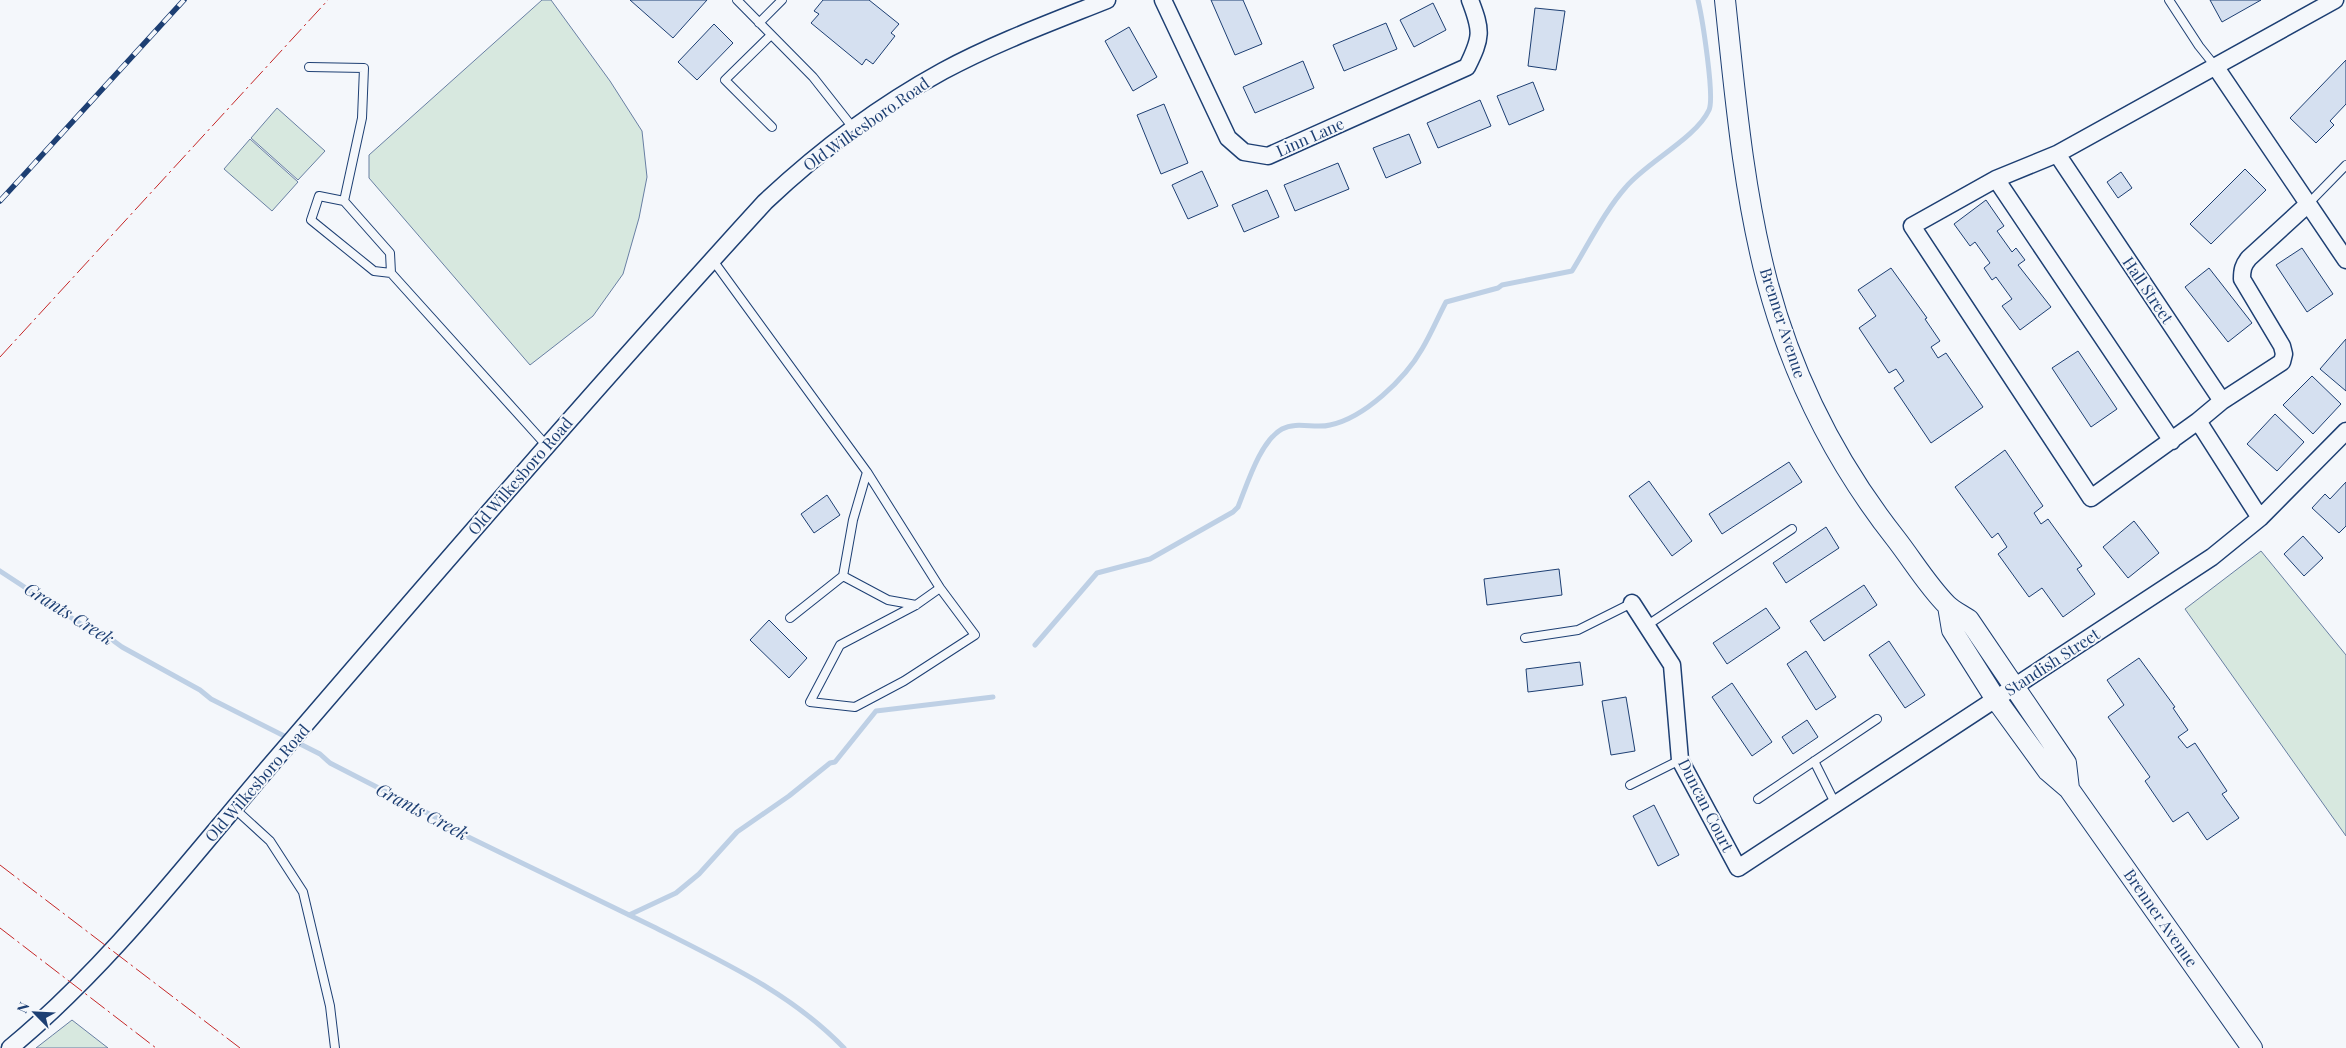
<svg xmlns="http://www.w3.org/2000/svg" width="2346" height="1048" viewBox="0 0 2346 1048" font-family="'Playfair Display',serif">
<style>
.green{fill:#d7e8df;stroke:#687fa3}
.lines{fill:none;stroke-linecap:round;stroke-linejoin:round}
.stream{stroke:#bed0e5;stroke-width:5}
.building{fill:#d5e0f0;stroke:#1d3f73}
.service-casing{stroke:#1d3f73;stroke-width:10}
.minor-casing{stroke:#1d3f73;stroke-width:19}
.tertiary-casing{stroke:#1d3f73;stroke-width:22}
.service{stroke:#f4f7fb;stroke-width:8}
.minor{stroke:#f4f7fb;stroke-width:16}
.tertiary{stroke:#f4f7fb;stroke-width:20}
.rail-casing{stroke:#1d3f73;stroke-width:5.5}
.rail{stroke:#f4f7fb;stroke-width:4;stroke-dasharray:11;stroke-linecap:butt}
.power{stroke:#c62828;stroke-width:1;stroke-dasharray:18 4 2.5 4;stroke-linecap:butt}
.labels{text-anchor:middle;stroke-width:4;stroke-linejoin:round;paint-order:stroke}
.street-label{font-size:16px;fill:#1d3f73;stroke:#f4f7fb}
.water-label{font-size:18px;font-style:italic;fill:#1d3f73;stroke:#f4f7fb}
</style>
<rect width="100%" height="100%" fill="#f4f7fb"/>
<path class="green" d="M 542,0 L 551,0 L 610,81 L 642,131 L 647,177 L 639,218 L 623,274 L 593,316 L 530,365 L 369,178 L 369,155 Z
M 277,108 L 325,151 L 298,180 L 251,138 Z
M 250,139 L 298,182 L 272,211 L 224,169 Z
M 2261,551 L 2346,655 L 2346,836 L 2185,609 Z
M 72,1020 L 108,1048 L 36,1048 Z"/>
<g class="lines">
<path class="stream" d="M 0,571 L 87,628 L 111,639 L 122,647 L 200,690 L 211,699 L 320,754 L 330,763 L 439,819 L 454,830 C 521,863 589,895 656,928 C 723,962 791,993 844,1048
M 1035,645 L 1097,573 L 1150,559 L 1233,512 L 1238,507 C 1247,485 1260,441 1282,429 C 1297,421 1315,429 1330,425 C 1364,418 1405,379 1422,349 C 1431,334 1438,317 1446,302 L 1498,288 L 1502,285 L 1572,271 C 1588,245 1606,209 1626,187 C 1647,162 1696,138 1709,110 C 1715,97 1702,17 1698,0
M 629,915 L 676,893 L 699,874 L 737,832 L 789,796 L 830,763 L 835,762 L 876,711 L 993,697"/>
</g>
<path class="building" d="M 630,0 L 707,0 L 673,38 Z
M 823,0 L 869,0 L 899,24 L 891,33 L 895,36 L 873,64 L 866,59 L 862,65 L 811,23 L 819,14 L 814,11 Z
M 1211,0 L 1243,0 L 1262,44 L 1235,55 Z
M 2210,0 L 2261,0 L 2222,22 Z
M 1433,3 L 1446,30 L 1414,47 L 1400,20 Z
M 1535,8 L 1565,11 L 1556,70 L 1528,66 Z
M 1386,23 L 1397,49 L 1344,71 L 1333,45 Z
M 714,24 L 733,43 L 697,80 L 678,62 Z
M 1129,27 L 1157,77 L 1133,91 L 1105,41 Z
M 2346,60 L 2346,104 L 2330,121 L 2334,125 L 2316,143 L 2290,118 Z
M 1303,61 L 1314,88 L 1255,113 L 1243,87 Z
M 1533,82 L 1544,110 L 1509,125 L 1497,96 Z
M 1480,100 L 1491,126 L 1438,148 L 1427,123 Z
M 1164,104 L 1188,163 L 1161,174 L 1137,115 Z
M 1409,134 L 1421,163 L 1386,178 L 1373,148 Z
M 1338,163 L 1349,189 L 1295,211 L 1284,185 Z
M 2245,169 L 2266,190 L 2211,244 L 2190,224 Z
M 1202,171 L 1218,206 L 1188,219 L 1172,185 Z
M 2121,172 L 2132,188 L 2118,198 L 2107,182 Z
M 1267,190 L 1279,217 L 1244,232 L 1232,205 Z
M 1986,200 L 2004,226 L 1997,231 L 2012,252 L 2016,248 L 2025,260 L 2018,265 L 2051,307 L 2020,330 L 2002,306 L 2012,299 L 1996,277 L 1992,280 L 1984,268 L 1990,263 L 1975,242 L 1970,246 L 1954,224 Z
M 2302,248 L 2333,294 L 2307,312 L 2276,265 Z
M 1891,268 L 1927,318 L 1925,319 L 1940,341 L 1931,347 L 1938,358 L 1946,353 L 1983,407 L 1931,443 L 1894,388 L 1904,381 L 1896,369 L 1889,373 L 1859,328 L 1876,316 L 1858,290 Z
M 2209,268 L 2252,323 L 2228,342 L 2185,287 Z
M 2346,339 L 2346,391 L 2320,369 Z
M 2078,351 L 2117,409 L 2091,427 L 2052,368 Z
M 2312,376 L 2341,404 L 2313,434 L 2283,405 Z
M 2275,414 L 2304,442 L 2277,471 L 2247,444 Z
M 2005,450 L 2043,506 L 2034,513 L 2041,524 L 2048,519 L 2082,566 L 2077,569 L 2095,594 L 2063,617 L 2042,588 L 2029,597 L 1998,554 L 2007,547 L 1998,533 L 1992,538 L 1955,487 Z
M 1789,462 L 1802,482 L 1722,534 L 1709,514 Z
M 1649,481 L 1692,541 L 1672,556 L 1629,496 Z
M 2346,482 L 2346,526 L 2339,533 L 2312,508 L 2325,494 L 2330,499 Z
M 827,495 L 840,515 L 814,533 L 801,514 Z
M 2134,521 L 2159,553 L 2128,578 L 2103,547 Z
M 1826,527 L 1839,548 L 1786,583 L 1773,563 Z
M 2303,536 L 2323,558 L 2304,576 L 2284,554 Z
M 1559,569 L 1562,595 L 1487,605 L 1484,579 Z
M 1864,585 L 1877,605 L 1824,641 L 1810,621 Z
M 1766,608 L 1780,628 L 1727,664 L 1713,643 Z
M 769,620 L 807,658 L 789,678 L 750,640 Z
M 1889,641 L 1925,695 L 1905,708 L 1869,655 Z
M 1806,651 L 1836,697 L 1816,710 L 1787,664 Z
M 2139,658 L 2175,707 L 2173,708 L 2188,730 L 2178,737 L 2187,748 L 2195,743 L 2227,791 L 2222,794 L 2239,818 L 2207,840 L 2188,812 L 2173,822 L 2145,781 L 2150,777 L 2108,717 L 2124,705 L 2107,680 Z
M 1580,662 L 1583,685 L 1528,692 L 1526,669 Z
M 1732,683 L 1772,742 L 1752,756 L 1712,697 Z
M 1626,697 L 1635,751 L 1611,755 L 1602,701 Z
M 1807,720 L 1818,737 L 1793,754 L 1782,737 Z
M 1654,805 L 1679,855 L 1658,866 L 1633,816 Z"/>
<g class="lines">
<defs>
<path id="service" d="M 737,0 L 813,77 L 854,129
M 2169,0 L 2199,46 L 2215,66
M 759,23 L 782,0
M 771,35 L 725,80 L 772,127
M 309,67 L 364,68 L 362,118 L 344,201
M 2308,204 L 2346,165
M 712,259 L 867,472 L 853,520 L 843,576 L 790,618
M 391,273 L 374,271 L 311,220 L 319,196 L 344,201 L 390,253 L 391,273 L 546,445
M 867,472 L 940,588 L 975,635 L 904,681 L 855,707 L 810,702 L 840,645 L 916,605 L 940,588
M 843,576 L 888,600 L 916,605
M 1646,626 L 1792,529
M 1525,638 L 1578,630 L 1632,603
M 1814,761 L 1836,805
M 1630,785 L 1680,760
M 1758,799 L 1877,719
M 235,809 L 270,841 L 303,892 L 330,1006 L 335,1048"/>
<path id="minor" d="M 1163,0 L 1228,138 L 1244,152 L 1268,156 L 1467,67 C 1482,37 1482,31 1470,0
M 2215,66 L 2346,260
M 2057,154 L 2222,401 L 2198,421 L 2260,518
M 1996,179 L 2172,441
M 2222,401 L 2282,362 L 2284,354 L 2282,346 L 2242,279 C 2242,270 2243,265 2249,258 L 2308,204
M 2198,421 L 2091,498 L 1912,226 L 1996,179 L 2057,154 L 2335,0
M 1632,603 L 1672,665 L 1680,760 L 1738,868 L 2212,557 L 2260,518 L 2346,431
M 10,1048 C 108,967 186,864 268,768 C 432,577 596,387 765,202 C 818,152 879,106 943,71 C 995,43 1052,22 1107,0"/>
<path id="tertiary" d="M 1725,0 C 1735,94 1743,189 1767,281 C 1792,375 1836,463 1896,539 C 1913,561 1928,586 1947,605 C 1953,611 1962,615 1969,620 L 2066,763 L 2069,789
M 1948,606 L 1952,630 L 1995,698 L 2048,771 L 2069,789 L 2252,1048"/>
</defs>
<use href="#service" class="service-casing"/>
<use href="#minor" class="minor-casing"/>
<use href="#tertiary" class="tertiary-casing"/>
<use href="#service" class="service"/>
<use href="#minor" class="minor"/>
<use href="#tertiary" class="tertiary"/>
<defs>
<path id="rail" d="M 0,201 L 184,0"/>
</defs>
<use href="#rail" class="rail-casing"/>
<use href="#rail" class="rail"/>
<path class="power" d="M 0,357 L 328,0
M 0,865 L 240,1048
M 0,928 L 156,1048"/>
</g>
<g class="labels">
<g class="street-label">
<text transform="translate(866 124) rotate(-35)" y="6">Old Wilkesboro Road</text>
<text transform="translate(1310 137) rotate(-24)" y="6">Linn Lane</text>
<text transform="translate(2148 290) rotate(56)" y="6">Hall Street</text>
<text transform="translate(1783 323) rotate(72)" y="6">Brenner Avenue</text>
<text transform="translate(520 476) rotate(-49)" y="6">Old Wilkesboro Road</text>
<text transform="translate(2052 662) rotate(-33)" y="6">Standish Street</text>
<text transform="translate(257 783) rotate(-49)" y="6">Old Wilkesboro Road</text>
<text transform="translate(1706 805) rotate(63)" y="6">Duncan Court</text>
<text transform="translate(2161 918) rotate(55)" y="6">Brenner Avenue</text>
</g>
<g class="water-label">
<text transform="translate(69 614) rotate(32)" y="6">Grants Creek</text>
<text transform="translate(422 812) rotate(28)" y="6">Grants Creek</text>
</g>
</g>
<g transform="translate(35 1013) rotate(294)" stroke="#f4f7fb" stroke-width="4" paint-order="stroke">
<path d="M0-4L9 19L0 12L-9 19Z" fill="#1d3f73"/>
<text y="-8" font-size="14" font-weight="bold" text-anchor="middle" fill="#1d3f73">N</text>
</g>
</svg>
